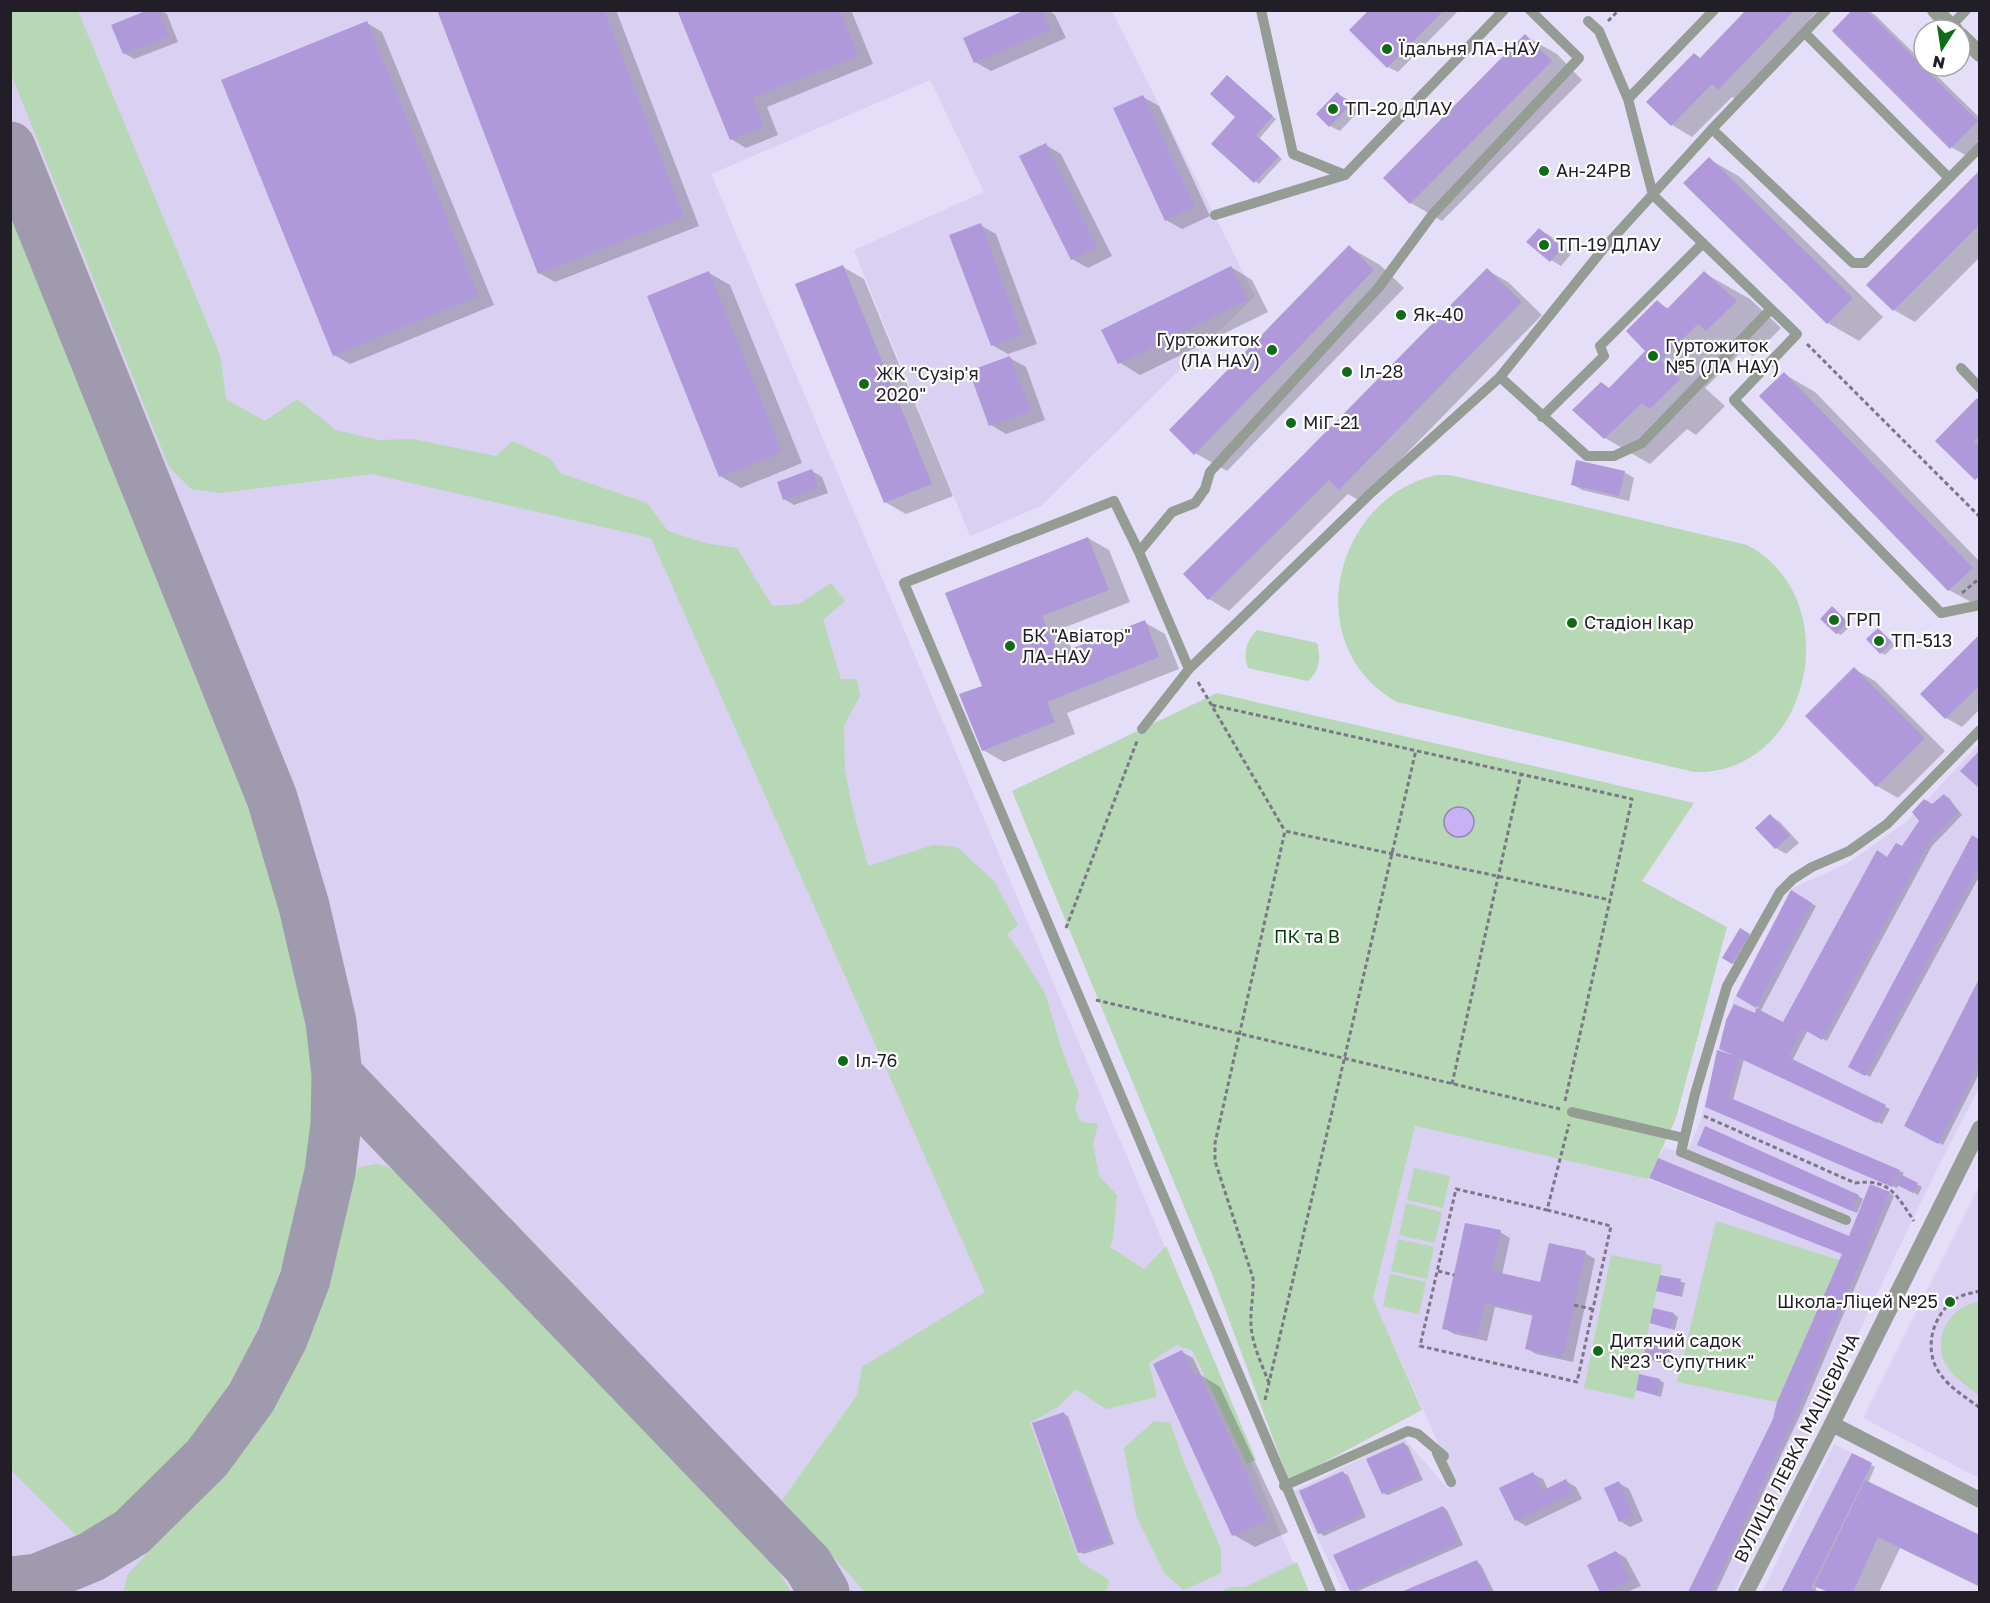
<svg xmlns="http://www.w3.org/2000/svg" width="1990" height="1603" viewBox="0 0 1990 1603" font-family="'Golos Text',sans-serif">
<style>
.built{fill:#dad0f1}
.green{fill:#b6d8b4}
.water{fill:#c8b2f6;stroke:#9686b8;stroke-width:1.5}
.shadow{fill:#0003}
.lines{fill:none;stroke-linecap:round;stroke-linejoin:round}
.taxiway{stroke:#a09aae;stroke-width:51}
.building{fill:#af99db}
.path{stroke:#7c7788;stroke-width:3;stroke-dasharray:4.5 3;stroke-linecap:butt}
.service{stroke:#949c93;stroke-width:10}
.minor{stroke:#949c93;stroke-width:16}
.poi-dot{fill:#0f6b16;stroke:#fff;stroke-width:2}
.labels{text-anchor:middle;stroke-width:4.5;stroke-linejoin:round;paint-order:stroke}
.poi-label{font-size:18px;fill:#211e27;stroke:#fff;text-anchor:start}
.park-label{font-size:18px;fill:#043f08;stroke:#fff}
.street-label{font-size:18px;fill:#211e27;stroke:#fff}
</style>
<rect width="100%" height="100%" fill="#e5def8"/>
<path class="built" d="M 11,11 L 1112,11 L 1255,296 L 1041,506 L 970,536 L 854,250 L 984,192 L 930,80 L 711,174 L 1150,1211 L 1284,1542 L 1307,1592 L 11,1592 Z
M 1979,744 L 1979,1088 L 1937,1169 L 1734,1592 L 1344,1592 L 1294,1491 L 1404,1438 L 1448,1489 L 1451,1482 L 1452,1473 L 1373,1300 L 1415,1126 L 1648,1179 L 1738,1214 L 1658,1158 L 1664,1148 L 1686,1153 L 1699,1125 L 1733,1001 L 1791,889 L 1848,863 L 1907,821 Z
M 1979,1186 L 1979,1478 L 1863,1418 Z
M 1834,1444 L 1872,1463 L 1809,1592 L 1762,1592 Z"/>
<path class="green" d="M 11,10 L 78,11 L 216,345 L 221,360 L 226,399 L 265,421 L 297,399 L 336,430 L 378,440 L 412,439 L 496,456 L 513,441 L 551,459 L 560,473 L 647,503 L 668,531 L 705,543 L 737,548 L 772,606 L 799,604 L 831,583 L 845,601 L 823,620 L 841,679 L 857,679 L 860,696 L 844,726 L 845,769 L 851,802 L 868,866 L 933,845 L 957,847 L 994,881 L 1018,925 L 1007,934 L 1022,955 L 1046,996 L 1062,1050 L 1079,1094 L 1075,1110 L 1081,1122 L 1098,1124 L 1093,1144 L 1099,1176 L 1117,1195 L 1113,1238 L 1110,1247 L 1144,1269 L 1166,1246 L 1256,1460 L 1247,1464 L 1192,1350 L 1176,1345 L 1149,1363 L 1157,1397 L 1106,1409 L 1076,1389 L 1058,1407 L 1030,1423 L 1080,1562 L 1109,1580 L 1106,1592 L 865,1592 L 782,1500 L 857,1395 L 862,1367 L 985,1292 L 651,538 L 372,474 L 221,493 L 191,489 L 169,467 L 11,74 Z
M 11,201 C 66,339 121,476 176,613 C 246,787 338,973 308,1166 C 304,1193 296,1219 288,1245 C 272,1300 251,1352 219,1399 C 193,1438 165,1476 130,1508 C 123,1514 116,1522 108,1527 C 99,1532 90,1536 81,1540 L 11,1470 Z
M 1436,475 L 1450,475 L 1747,545 C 1849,598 1811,776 1694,772 L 1397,702 C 1298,647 1333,499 1436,475 Z
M 1257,630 L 1317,643 C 1321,657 1320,671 1308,681 L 1248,668 C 1243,654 1246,641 1257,630 Z
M 1217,693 L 1694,803 L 1642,881 L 1727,927 L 1676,1118 L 1648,1179 L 1415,1126 L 1373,1299 L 1422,1410 L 1289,1481 L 1212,1274 L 1012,791 Z
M 377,1164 L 388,1167 L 407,1179 L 772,1560 L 791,1592 L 124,1592 L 127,1575 C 149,1552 170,1528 192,1505 C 203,1493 216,1481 226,1468 C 292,1383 326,1281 348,1177 L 360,1167 Z
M 1414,1168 L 1450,1176 L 1443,1208 L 1407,1200 Z
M 1406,1203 L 1442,1212 L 1435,1243 L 1399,1235 Z
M 1716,1221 L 1839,1260 L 1777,1402 L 1677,1382 Z
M 1398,1239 L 1434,1247 L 1427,1279 L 1391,1271 Z
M 1611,1255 L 1662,1265 L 1634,1399 L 1584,1388 Z
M 1390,1274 L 1426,1282 L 1419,1314 L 1383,1306 Z
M 1979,1302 L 1980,1302 L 1979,1396 C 1970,1387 1955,1379 1948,1368 C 1930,1341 1948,1306 1979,1302 Z
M 1154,1421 L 1170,1423 L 1185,1465 L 1221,1549 L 1221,1573 L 1184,1590 L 1164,1573 L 1136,1515 L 1124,1448 Z
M 1297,1562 L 1309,1592 L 1219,1592 L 1232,1587 L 1245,1587 Z"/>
<path class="water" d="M1444 822a15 15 0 1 1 30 0a15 15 0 1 1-30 0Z"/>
<path class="shadow" d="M 153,10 L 161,10 L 167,14 L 178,42 L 134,59 L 124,53 Z
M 438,10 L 616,10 L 699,226 L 555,282 L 539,273 Z
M 679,10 L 851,10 L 873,64 L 767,107 L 778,135 L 746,148 L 731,139 Z
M 1029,10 L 1048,10 L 1055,15 L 1066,38 L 991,71 L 975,62 Z
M 1371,10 L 1459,10 L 1398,72 L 1388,67 Z
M 1748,10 L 1818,10 L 1810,19 L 1815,24 L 1740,101 L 1732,97 L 1692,137 L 1672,125 L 1701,59 Z
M 1855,10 L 1868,10 L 1875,15 L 1924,63 L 1924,66 L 1927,66 L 1980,118 L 1980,144 L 1967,156 L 1951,147 Z
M 367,23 L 382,32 L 494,305 L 350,364 L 334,355 Z
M 1525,36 L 1557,54 L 1582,80 L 1442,221 L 1411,203 L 1386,178 Z
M 1232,80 L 1276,119 L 1259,139 L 1282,159 L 1259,184 L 1213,144 L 1237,117 Z
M 1337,94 L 1347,99 L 1359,111 L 1340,131 L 1330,126 Z
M 1143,97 L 1159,106 L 1210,216 L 1182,229 L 1166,220 Z
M 1046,145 L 1061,154 L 1112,256 L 1088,268 L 1072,259 Z
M 1709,159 L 1740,177 L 1883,317 L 1859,341 L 1828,323 Z
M 1980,172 L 1980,257 L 1915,322 L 1894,310 L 1868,285 Z
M 980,225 L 996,234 L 1037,344 L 1008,354 L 992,345 Z
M 1539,230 L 1549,235 L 1571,254 L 1561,266 L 1551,260 Z
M 1349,247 L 1380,265 L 1404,288 L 1227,471 L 1195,453 Z
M 843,267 L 864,279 L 953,496 L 906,514 L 885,502 Z
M 1231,267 L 1252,280 L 1268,312 L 1140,375 L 1119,362 Z
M 1487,270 L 1508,282 L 1542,315 L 1360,501 L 1348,494 L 1229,611 L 1209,599 Z
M 709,273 L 730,285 L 802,463 L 741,488 L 720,476 Z
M 1704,273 L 1750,299 L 1781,328 L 1753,356 L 1743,350 L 1705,388 L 1725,406 L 1696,435 L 1687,429 L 1650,464 L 1605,438 L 1647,351 L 1657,302 L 1669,309 Z
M 1010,358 L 1026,367 L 1045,420 L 1006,434 L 991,425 Z
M 1784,374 L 1815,392 L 1980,562 L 1980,607 L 1949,590 L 1761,396 Z
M 1980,402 L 1980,481 L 1937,441 Z
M 812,471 L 822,477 L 828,493 L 794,505 L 784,499 Z
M 1624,472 L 1634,478 L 1629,501 L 1582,490 L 1572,484 Z
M 1088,538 L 1109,550 L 1130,602 L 1063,628 L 1072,650 L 1144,622 L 1165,634 L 1179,669 L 1067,713 L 1075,734 L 1004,762 L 983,750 L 984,686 Z
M 1833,608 L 1851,625 L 1841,635 L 1836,633 Z
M 1878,630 L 1895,645 L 1885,655 L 1880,652 Z
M 1980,636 L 1980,709 L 1962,727 L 1946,718 Z
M 1854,669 L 1875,681 L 1945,751 L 1898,798 L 1877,786 Z
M 1944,795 L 1949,798 L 1962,815 L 1932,846 L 1827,1041 L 1808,1030 L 1792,1061 L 1890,1109 L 1882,1124 L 1744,1059 L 1733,1100 L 1900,1171 L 1904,1173 L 1902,1176 L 1922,1187 L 1918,1195 L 1899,1184 L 1897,1188 L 1712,1109 L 1732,1054 L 1756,1015 L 1758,1007 L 1738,995 L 1791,892 L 1816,906 L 1760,1012 L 1783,1024 L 1887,858 L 1903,848 L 1933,806 Z
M 1770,816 L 1780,822 L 1799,843 L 1786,854 L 1776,848 L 1757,828 Z
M 1980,841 L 1980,875 L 1870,1077 L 1850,1066 Z
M 1740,930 L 1753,938 L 1737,966 L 1724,958 Z
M 1980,980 L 1980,1072 L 1943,1145 L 1906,1125 Z
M 1703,1147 L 1858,1196 L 1863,1199 L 1857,1213 Z
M 1890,1193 L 1894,1196 L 1803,1409 L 1716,1592 L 1690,1592 L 1774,1420 Z
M 1500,1232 L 1510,1238 L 1502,1275 L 1541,1283 L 1585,1253 L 1595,1259 L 1573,1362 L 1536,1354 L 1526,1348 L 1534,1316 L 1495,1307 L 1487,1341 L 1454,1334 L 1444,1328 Z
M 1661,1276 L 1685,1283 L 1682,1297 L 1658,1290 Z
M 1674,1314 L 1678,1317 L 1675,1330 L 1651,1323 Z
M 1647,1343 L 1671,1350 L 1668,1364 L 1644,1357 Z
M 1182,1352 L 1193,1358 L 1201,1375 L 1220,1387 L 1288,1532 L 1255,1547 L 1234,1535 Z
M 1660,1380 L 1664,1383 L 1661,1397 L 1637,1390 Z
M 1064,1414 L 1068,1416 L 1114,1544 L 1084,1554 L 1079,1552 Z
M 1404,1444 L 1408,1446 L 1423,1480 L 1388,1495 L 1383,1493 Z
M 1852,1455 L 1875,1467 L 1868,1483 L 1980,1537 L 1980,1587 L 1900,1548 L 1879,1592 L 1829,1592 L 1817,1586 L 1815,1592 L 1817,1592 L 1783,1592 Z
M 1343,1473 L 1348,1475 L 1366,1517 L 1324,1536 L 1320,1533 Z
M 1533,1474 L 1543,1479 L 1548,1490 L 1566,1481 L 1576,1487 L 1582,1499 L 1526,1526 L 1516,1520 Z
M 1619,1483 L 1629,1489 L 1643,1521 L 1630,1527 L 1620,1521 Z
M 1443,1507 L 1447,1510 L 1463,1545 L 1356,1592 L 1351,1590 Z
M 1616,1552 L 1626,1558 L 1641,1586 L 1627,1592 L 1601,1592 L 1589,1566 Z
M 1477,1562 L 1481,1565 L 1494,1592 L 1405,1592 Z"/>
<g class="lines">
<path class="taxiway" d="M 10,147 L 272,798 L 304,906 L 331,1022 L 337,1075 L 336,1124 L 330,1172 L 305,1279 L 282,1339 L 251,1398 L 207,1458 L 132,1532 L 91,1557 L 37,1579 L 10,1582
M 337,1075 L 808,1565 L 824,1592"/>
</g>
<path class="building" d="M 148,10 L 159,10 L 169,37 L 123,54 L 111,25 Z
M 437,10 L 604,10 L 684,217 L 538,274 Z
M 677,10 L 840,10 L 858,56 L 752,98 L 764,126 L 730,140 Z
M 1025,10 L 1043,10 L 1051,29 L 974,63 L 963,38 Z
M 1369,10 L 1444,10 L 1387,68 L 1349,30 Z
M 1746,10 L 1795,10 L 1718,90 L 1712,84 L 1671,126 L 1646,102 L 1694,53 L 1700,58 Z
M 1852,10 L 1866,10 L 1978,121 L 1950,149 L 1832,31 Z
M 367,21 L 479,296 L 333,356 L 221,80 Z
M 1525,34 L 1552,61 L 1410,204 L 1383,178 Z
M 1227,75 L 1273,116 L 1256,135 L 1279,156 L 1254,183 L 1211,144 L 1235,117 L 1210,94 Z
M 1337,92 L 1350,105 L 1329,127 L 1316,114 Z
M 1143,95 L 1195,207 L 1165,221 L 1113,108 Z
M 1046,143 L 1097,247 L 1071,260 L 1019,156 Z
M 1709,157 L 1853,298 L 1827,324 L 1683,183 Z
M 1980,170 L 1980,224 L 1893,311 L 1866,285 Z
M 981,223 L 1022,335 L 991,346 L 949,235 Z
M 1539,228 L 1562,248 L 1550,262 L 1526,242 Z
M 1349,245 L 1374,270 L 1194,455 L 1169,430 Z
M 843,265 L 932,484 L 884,503 L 795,284 Z
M 1231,266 L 1248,300 L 1118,364 L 1101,330 Z
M 1487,268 L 1522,302 L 1339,490 L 1329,480 L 1208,600 L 1183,574 L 1303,455 Z
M 709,271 L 782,452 L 719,477 L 647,296 Z
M 1704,271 L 1737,301 L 1706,331 L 1698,324 L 1661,361 L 1680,379 L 1650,409 L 1642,403 L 1604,439 L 1572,410 L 1601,382 L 1609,388 L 1645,351 L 1626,331 L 1657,300 L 1667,309 Z
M 1010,356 L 1031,411 L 989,426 L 969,371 Z
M 1784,372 L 1973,568 L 1948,591 L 1759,396 Z
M 1977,398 L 1980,401 L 1980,436 L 1974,441 L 1980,446 L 1980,475 L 1975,480 L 1935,441 Z
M 1576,460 L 1625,471 L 1619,496 L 1571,485 Z
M 812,469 L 818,488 L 783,500 L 777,482 Z
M 1088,537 L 1109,590 L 1042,616 L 1058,654 L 1145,620 L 1159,657 L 1047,702 L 1055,722 L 982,751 L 959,694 L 982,686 L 945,593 Z
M 1832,606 L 1848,622 L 1836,634 L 1820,619 Z
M 1878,628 L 1892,642 L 1880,654 L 1866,639 Z
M 1980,634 L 1980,685 L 1945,719 L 1920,694 Z
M 1854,667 L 1925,738 L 1876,787 L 1805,716 Z
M 1980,750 L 1980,789 L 1960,771 Z
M 1944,794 L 1958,812 L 1928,844 L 1822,1040 L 1803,1029 L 1788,1057 L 1886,1105 L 1877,1123 L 1739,1058 L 1728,1097 L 1900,1170 L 1892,1187 L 1705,1107 L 1717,1050 L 1736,1056 L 1719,1049 L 1726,1020 L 1734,1004 L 1755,1013 L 1756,1008 L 1783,1022 L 1877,850 L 1887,857 L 1896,843 L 1902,846 L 1919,821 L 1912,812 L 1924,799 L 1932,804 Z
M 1770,814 L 1790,836 L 1775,849 L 1755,828 Z
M 1972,835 L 1980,840 L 1980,865 L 1865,1076 L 1848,1067 Z
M 1791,890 L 1812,903 L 1756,1008 L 1736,996 Z
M 1740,928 L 1750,934 L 1732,964 L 1722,958 Z
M 1980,977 L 1980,1061 L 1938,1144 L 1904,1126 Z
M 1705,1126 L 1859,1195 L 1852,1211 L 1697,1145 Z
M 1658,1158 L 1849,1236 L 1870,1184 L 1890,1192 L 1799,1407 L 1711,1592 L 1688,1592 L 1773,1419 L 1777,1402 L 1842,1254 L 1649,1178 Z
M 1902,1175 L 1918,1183 L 1913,1193 L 1897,1185 Z
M 1465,1223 L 1501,1230 L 1492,1271 L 1540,1282 L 1549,1243 L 1586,1251 L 1563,1357 L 1525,1349 L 1533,1313 L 1485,1303 L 1477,1336 L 1442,1329 Z
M 1660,1275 L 1681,1279 L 1678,1296 L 1656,1291 Z
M 1653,1308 L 1674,1313 L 1671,1329 L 1650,1323 Z
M 1646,1342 L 1667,1346 L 1663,1363 L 1643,1358 Z
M 1182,1350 L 1194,1375 L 1199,1373 L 1268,1520 L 1232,1536 L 1153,1364 Z
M 1639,1374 L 1660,1379 L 1657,1395 L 1636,1390 Z
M 1064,1412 L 1110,1542 L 1078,1553 L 1032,1423 Z
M 1404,1442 L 1419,1477 L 1382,1494 L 1366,1459 Z
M 1852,1453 L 1872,1463 L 1811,1588 L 1820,1592 L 1781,1592 Z
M 1343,1471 L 1363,1514 L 1318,1534 L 1299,1491 Z
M 1533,1472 L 1542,1491 L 1566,1479 L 1573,1493 L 1515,1521 L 1499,1488 Z
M 1865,1480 L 1980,1535 L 1980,1586 L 1878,1537 L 1853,1592 L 1828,1592 L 1814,1586 Z
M 1619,1481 L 1634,1516 L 1619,1522 L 1604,1488 Z
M 1443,1506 L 1459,1542 L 1350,1591 L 1333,1555 Z
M 1616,1551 L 1631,1580 L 1606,1592 L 1600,1592 L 1587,1565 Z
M 1477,1560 L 1491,1592 L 1401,1592 Z"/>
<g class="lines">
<path class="path" d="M 1608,21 L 1619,10
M 1807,344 L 1980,517
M 1962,593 L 1980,578
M 1198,682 L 1285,831
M 1212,705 L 1632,799 L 1610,900
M 1066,928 L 1137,741
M 1096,1000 L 1560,1109
M 1452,1084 L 1521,774
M 1704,1116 L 1855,1183 C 1890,1178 1897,1196 1914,1221
M 1547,1210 L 1611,1226 L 1577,1382 L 1420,1346 L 1456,1189 L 1547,1210 L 1569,1124
M 1438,1271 L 1454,1275
M 1980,1291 C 1972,1293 1964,1294 1957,1298 C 1932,1314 1922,1351 1941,1375 C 1950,1388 1967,1398 1980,1408
M 1574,1305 L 1592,1309
M 1269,1383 C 1262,1365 1252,1344 1251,1325 C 1250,1309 1254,1294 1253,1278 L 1215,1161 L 1215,1143 L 1285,831 L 1610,900 L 1565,1101
M 1265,1400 L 1416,750"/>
<path class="service" d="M 1261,10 L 1293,154 L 1345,175 L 1504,10
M 1951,26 L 1966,10
M 1805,33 L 1949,178
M 1628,99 L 1714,10
M 1712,129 L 1853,263 L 1865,263 L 1980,147
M 1215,215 L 1345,175
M 1771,309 L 1797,334 L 1734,400 L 1941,613 L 1980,605
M 1961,368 L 1980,388
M 1500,377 L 1587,456 L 1614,456 L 1642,443 L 1771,309 L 1653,195 L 1628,99 L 1599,31 L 1588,21
M 1542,417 L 1604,356 L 1600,346 L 1703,243
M 1139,552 L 1172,512 L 1195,503 L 1205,489 L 1210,472 L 1379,287 L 1432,215 L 1579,58 L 1530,10
M 1189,669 L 1372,492 L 1500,377 L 1604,248 L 1712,129 L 1826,10
M 1142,729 L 1189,669 L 1139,552 L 1114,501 L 904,583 L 1331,1592
M 1572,1112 L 1684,1138
M 1846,1220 L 1681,1152 L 1695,1094 L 1727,986 L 1780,892 L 1793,879 L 1812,867 L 1849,851 L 1887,824 L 1980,730
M 1437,1453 L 1451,1482
M 1284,1486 L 1408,1431 L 1418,1434 L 1444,1456"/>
<path class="minor" d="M 1935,10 L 1955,30
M 1960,35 L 1980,54
M 1832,1424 L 1980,1500
M 1746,1592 L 1832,1424 L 1980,1128"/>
</g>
<g class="poi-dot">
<circle cx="1387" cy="49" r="6"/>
<circle cx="1333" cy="109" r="6"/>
<circle cx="1544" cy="171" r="6"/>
<circle cx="1544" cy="245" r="6"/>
<circle cx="1401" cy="315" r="6"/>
<circle cx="1272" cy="350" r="6"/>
<circle cx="1653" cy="356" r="6"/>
<circle cx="1347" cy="372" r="6"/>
<circle cx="864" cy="384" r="6"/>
<circle cx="1291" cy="423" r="6"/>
<circle cx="1834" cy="620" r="6"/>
<circle cx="1572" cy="623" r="6"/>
<circle cx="1879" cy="641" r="6"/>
<circle cx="1010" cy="646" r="6"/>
<circle cx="843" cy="1061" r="6"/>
<circle cx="1950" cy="1302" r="6"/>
<circle cx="1598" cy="1351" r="6"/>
</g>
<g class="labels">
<g class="poi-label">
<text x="1399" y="55">Їдальня ЛА-НАУ</text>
<text x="1345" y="115">ТП-20 ДЛАУ</text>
<text x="1556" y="177">Ан-24РВ</text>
<text x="1556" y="251">ТП-19 ДЛАУ</text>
<text x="1413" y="321">Як-40</text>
<text x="1260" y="346" text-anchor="end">Гуртожиток<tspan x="1260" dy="21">(ЛА НАУ)</tspan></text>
<text x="1665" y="352">Гуртожиток<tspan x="1665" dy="21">№5 (ЛА НАУ)</tspan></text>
<text x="1359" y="378">Іл-28</text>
<text x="876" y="380">ЖК "Сузір'я<tspan x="876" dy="21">2020"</tspan></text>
<text x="1303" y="429">МіГ-21</text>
<text x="1846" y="626">ГРП</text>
<text x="1584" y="629">Стадіон Ікар</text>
<text x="1022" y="642">БК "Авіатор"<tspan x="1022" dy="21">ЛА-НАУ</tspan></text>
<text x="1891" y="647">ТП-513</text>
<text x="855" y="1067">Іл-76</text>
<text x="1938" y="1308" text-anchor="end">Школа-Ліцей №25</text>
<text x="1610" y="1347">Дитячий садок<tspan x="1610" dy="21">№23 "Супутник"</tspan></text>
</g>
<g class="park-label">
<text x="1307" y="943">ПК та В</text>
</g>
<g class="street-label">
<text transform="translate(1797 1448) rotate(-63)" y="6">ВУЛИЦЯ ЛЕВКА МАЦІЄВИЧА</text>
</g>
</g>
<rect width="1990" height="1603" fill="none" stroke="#211e27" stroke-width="24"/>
<g transform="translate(1942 48) rotate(192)"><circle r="28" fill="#ffffff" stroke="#a6a5a9" stroke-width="1.5"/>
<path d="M0-4.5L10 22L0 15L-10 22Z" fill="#0f6b16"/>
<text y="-9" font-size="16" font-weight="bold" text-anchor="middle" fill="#211e27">N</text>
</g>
</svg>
